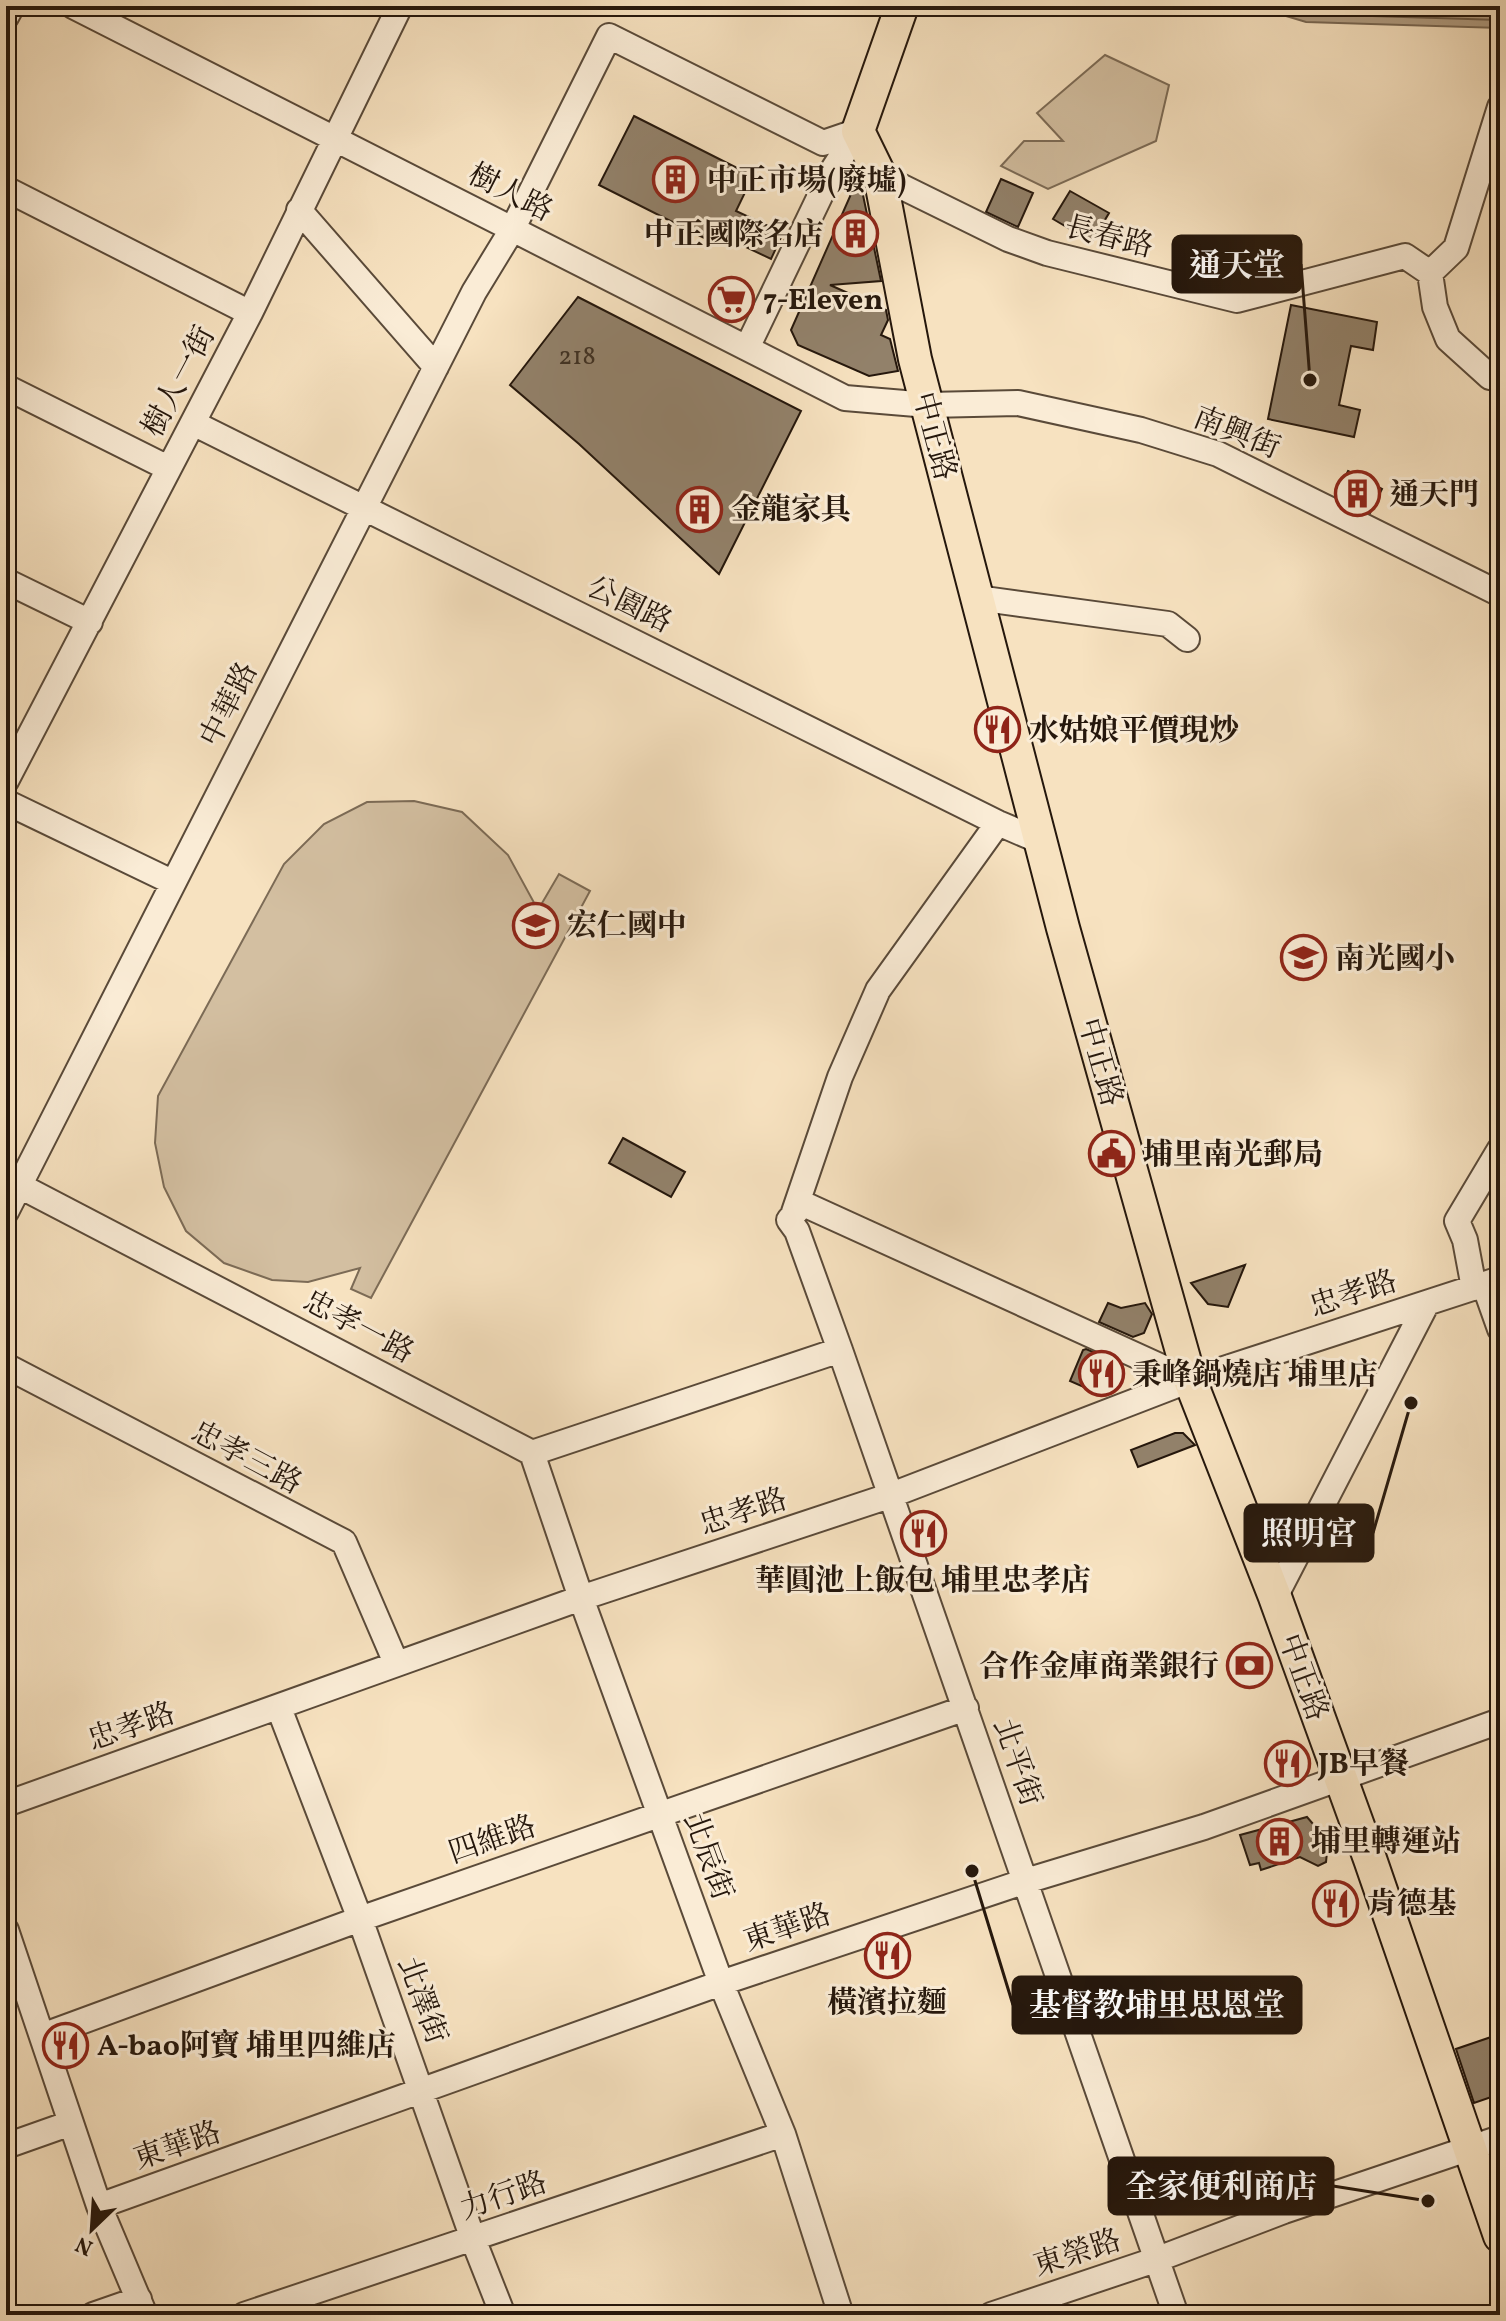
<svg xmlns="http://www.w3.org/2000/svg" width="1506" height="2321" viewBox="0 0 1506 2321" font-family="Vollkorn,'Noto Serif TC',serif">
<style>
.green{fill:#d3bfa1;stroke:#7c6b56;stroke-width:2}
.water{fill:#b09d83;stroke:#786753;stroke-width:2}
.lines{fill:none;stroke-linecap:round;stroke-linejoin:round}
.shore{stroke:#6a5a48;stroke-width:2}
.building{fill:#92816a;stroke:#25170c;stroke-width:2}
.minor-casing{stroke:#5a4a39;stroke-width:28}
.major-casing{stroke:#25170c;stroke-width:36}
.minor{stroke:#faecd6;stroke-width:24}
.major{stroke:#f7e2c0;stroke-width:32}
.labels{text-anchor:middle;stroke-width:6;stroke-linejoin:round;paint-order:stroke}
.number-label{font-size:26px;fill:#403224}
.poi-label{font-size:30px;font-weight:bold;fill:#25170c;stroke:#faecd6;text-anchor:start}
.street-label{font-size:30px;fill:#25170c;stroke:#faecd6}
.leader{fill:none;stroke:#25170c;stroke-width:3}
.callout-dot{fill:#25170c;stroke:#faecd6;stroke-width:3}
.callout{fill:#25170c;stroke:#25170c;stroke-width:3}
.callout-label{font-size:32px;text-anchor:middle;font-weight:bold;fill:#fff}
</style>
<rect width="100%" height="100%" fill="#f7e2c0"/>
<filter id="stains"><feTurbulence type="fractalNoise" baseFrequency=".0025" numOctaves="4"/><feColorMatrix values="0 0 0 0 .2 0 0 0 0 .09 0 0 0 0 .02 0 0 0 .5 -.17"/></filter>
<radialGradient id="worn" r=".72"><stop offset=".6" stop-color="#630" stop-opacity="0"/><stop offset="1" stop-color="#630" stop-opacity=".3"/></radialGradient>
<path class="green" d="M 1105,55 L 1169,85 L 1156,141 L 1048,189 L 1001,166 L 1024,141 L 1063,141 L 1037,113 Z
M 414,801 L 462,812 L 508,855 L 538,910 L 559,874 L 590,891 L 371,1298 L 351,1289 L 360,1268 L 308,1282 L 272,1280 L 224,1263 L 186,1231 L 164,1187 L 155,1143 L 158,1096 L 284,864 L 324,824 L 367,802 Z"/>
<path class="water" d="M 1253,6 L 1500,6 L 1500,28 L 1306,22 Z"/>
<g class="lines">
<path class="shore" d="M 1280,6 L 1308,14 L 1500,20
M 1363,6 L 1500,10"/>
</g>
<path class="building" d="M 634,116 L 753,176 L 736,211 L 783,233 L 771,259 L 723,236 L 718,245 L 599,185 Z
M 859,176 L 881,281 L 830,285 L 886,310 L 888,320 L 881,335 L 890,339 L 898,371 L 869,376 L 798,345 L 791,330 Z
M 1001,179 L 1033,193 L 1018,227 L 986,212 Z
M 1070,191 L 1109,213 L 1092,242 L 1053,219 Z
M 578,297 L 801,411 L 719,574 L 579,444 L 510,385 Z
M 1291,305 L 1377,322 L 1373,350 L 1351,346 L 1339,405 L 1360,410 L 1354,437 L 1268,419 Z
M 1348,471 L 1382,489 L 1370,513 L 1336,496 Z
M 623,1138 L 685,1172 L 671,1197 L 609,1163 Z
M 1245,1265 L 1228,1307 L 1208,1304 L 1191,1283 Z
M 1108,1303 L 1121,1308 L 1145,1303 L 1152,1314 L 1144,1333 L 1133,1337 L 1099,1322 Z
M 1086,1349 L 1098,1354 L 1111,1368 L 1116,1380 L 1086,1388 L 1070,1381 L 1083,1350 Z
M 1175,1433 L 1183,1433 L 1195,1445 L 1138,1467 L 1131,1450 Z
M 1307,1817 L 1320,1832 L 1317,1847 L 1327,1852 L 1326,1862 L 1318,1866 L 1300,1857 L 1261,1870 L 1259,1863 L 1250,1865 L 1240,1835 Z
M 1500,2034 L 1500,2094 L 1474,2103 L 1456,2049 Z"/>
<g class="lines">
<defs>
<path id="minor" d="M 73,6 L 845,398 L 928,405 L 1018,403 L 1141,430 L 1218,454 L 1500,594
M 6,17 L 12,6
M 880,176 L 1008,239 L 1047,253 L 1237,300 L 1405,256 L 1430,273
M 6,189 L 250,313
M 299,210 L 436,367
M 1430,273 L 1456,248 L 1500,107
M 1430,273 L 1435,307 L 1448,339 L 1490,377 L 1500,379
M 747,348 L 832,171 L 858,131
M 6,387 L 168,468
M 193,423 L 998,823 L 1040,841
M 6,581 L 90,622
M 977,598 L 1168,624 L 1187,639
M 6,781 L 250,313 L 400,6
M 6,802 L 172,882
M 20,1186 L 532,1453 L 581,1598 L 721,1983 L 783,2134 L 841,2315
M 6,1212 L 474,292 L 513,228 L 609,36 L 823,143 L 858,131
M 794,1212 L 840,1077 L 878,990 L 998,823
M 1484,1284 L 1500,1329
M 1474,1288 L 1465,1240 L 1457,1221 L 1500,1149
M 6,1366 L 344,1542 L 396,1663
M 532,1453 L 840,1350
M 1275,1597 L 1427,1303
M 279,1708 L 360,1919 L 473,2239 L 503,2315
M 6,1804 L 581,1598 L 889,1496 L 1190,1380 L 1500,1279
M 6,1930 L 99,2206 L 145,2315
M 42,2036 L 360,1919 L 966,1708
M 6,2146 L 71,2123
M 99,2206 L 721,1983 L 1026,1881 L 1204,1827 L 1500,1721
M 93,2315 L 139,2299
M 244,2315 L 783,2134
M 991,2315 L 1158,2259 L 1284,2211 L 1500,2138
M 1176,2315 L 840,1350 L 797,1231 L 789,1220 L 800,1207 L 808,1206 L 1190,1380"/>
<path id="major" d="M 902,6 L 858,131 L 880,176 L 915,359 L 1063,928 L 1190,1380 L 1275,1597 L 1370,1859 L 1500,2236"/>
</defs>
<use href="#minor" class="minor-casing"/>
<use href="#major" class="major-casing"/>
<use href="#minor" class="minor"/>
<use href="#major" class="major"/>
</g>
<defs>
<symbol id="building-ring" viewBox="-11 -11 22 22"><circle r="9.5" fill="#faecd6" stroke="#8f2418" stroke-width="1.5"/><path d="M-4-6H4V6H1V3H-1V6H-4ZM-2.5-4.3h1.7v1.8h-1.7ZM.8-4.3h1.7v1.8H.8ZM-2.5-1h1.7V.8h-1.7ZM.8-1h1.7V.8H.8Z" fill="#8f2418"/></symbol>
<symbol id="supermarket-ring" viewBox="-11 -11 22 22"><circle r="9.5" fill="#faecd6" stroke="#8f2418" stroke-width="1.5"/><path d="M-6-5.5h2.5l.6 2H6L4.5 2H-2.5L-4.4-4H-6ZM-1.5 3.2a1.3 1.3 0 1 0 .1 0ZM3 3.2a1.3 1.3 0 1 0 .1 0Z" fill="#8f2418"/></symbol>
<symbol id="restaurant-ring" viewBox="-11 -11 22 22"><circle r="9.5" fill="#faecd6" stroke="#8f2418" stroke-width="1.5"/><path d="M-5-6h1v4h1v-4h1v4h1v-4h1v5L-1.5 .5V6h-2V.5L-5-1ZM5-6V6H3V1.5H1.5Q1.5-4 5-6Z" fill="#8f2418"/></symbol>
<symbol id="school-ring" viewBox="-11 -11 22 22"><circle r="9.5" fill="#faecd6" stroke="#8f2418" stroke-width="1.5"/><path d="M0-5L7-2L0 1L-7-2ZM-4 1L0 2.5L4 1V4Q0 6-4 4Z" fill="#8f2418"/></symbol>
<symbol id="civic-ring" viewBox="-11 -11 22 22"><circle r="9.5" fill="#faecd6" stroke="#8f2418" stroke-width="1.5"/><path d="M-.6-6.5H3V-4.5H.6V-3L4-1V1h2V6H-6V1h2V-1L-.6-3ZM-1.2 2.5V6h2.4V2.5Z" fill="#8f2418"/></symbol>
<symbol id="bank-ring" viewBox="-11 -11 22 22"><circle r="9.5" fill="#faecd6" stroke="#8f2418" stroke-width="1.5"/><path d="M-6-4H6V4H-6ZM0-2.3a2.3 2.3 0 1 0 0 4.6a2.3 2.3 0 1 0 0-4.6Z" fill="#8f2418"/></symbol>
</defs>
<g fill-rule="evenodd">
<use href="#building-ring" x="650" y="154" width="51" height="51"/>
<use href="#building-ring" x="830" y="208" width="51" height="51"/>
<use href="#supermarket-ring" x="706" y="274" width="51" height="51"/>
<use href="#building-ring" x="1332" y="468" width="51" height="51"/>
<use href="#building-ring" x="674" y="484" width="51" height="51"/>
<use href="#restaurant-ring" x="972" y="704" width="51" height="51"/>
<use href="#school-ring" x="510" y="900" width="51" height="51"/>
<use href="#school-ring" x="1278" y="932" width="51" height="51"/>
<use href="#civic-ring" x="1086" y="1128" width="51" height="51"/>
<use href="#restaurant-ring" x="1076" y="1348" width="51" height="51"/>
<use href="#restaurant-ring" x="898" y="1508" width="51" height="51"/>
<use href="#bank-ring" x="1224" y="1640" width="51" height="51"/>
<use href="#restaurant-ring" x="1262" y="1738" width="51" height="51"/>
<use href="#building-ring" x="1254" y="1816" width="51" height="51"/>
<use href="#restaurant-ring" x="1310" y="1878" width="51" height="51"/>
<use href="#restaurant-ring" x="862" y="1930" width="51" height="51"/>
<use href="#restaurant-ring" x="40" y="2020" width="51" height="51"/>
</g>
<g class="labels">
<g class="number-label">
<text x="577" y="364">218</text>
</g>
<g class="poi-label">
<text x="707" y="190">中正市場(廢墟)</text>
<text x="824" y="244" text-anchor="end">中正國際名店</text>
<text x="763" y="309">7-Eleven</text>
<text x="1389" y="504">通天門</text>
<text x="731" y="519">金龍家具</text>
<text x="1029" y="740">水姑娘平價現炒</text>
<text x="567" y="935">宏仁國中</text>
<text x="1335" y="968">南光國小</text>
<text x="1143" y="1164">埔里南光郵局</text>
<text x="1132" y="1384">秉峰鍋燒店 埔里店</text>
<text x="923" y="1590" text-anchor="middle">華圓池上飯包 埔里忠孝店</text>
<text x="1219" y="1676" text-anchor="end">合作金庫商業銀行</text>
<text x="1318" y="1773">JB早餐</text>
<text x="1311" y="1851">埔里轉運站</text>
<text x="1367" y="1913">肯德基</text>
<text x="887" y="2012" text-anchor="middle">橫濱拉麵</text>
<text x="97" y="2055">A-bao阿寶 埔里四維店</text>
</g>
<g class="street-label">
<text transform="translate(511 192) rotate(27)" y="10">樹人路</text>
<text transform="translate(1109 236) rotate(14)" y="10">長春路</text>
<text transform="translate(178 381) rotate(-62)" y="10">樹人一街</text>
<text transform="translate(1237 432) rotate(22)" y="10">南興街</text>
<text transform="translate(935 436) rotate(75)" y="10">中正路</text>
<text transform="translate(630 604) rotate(26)" y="10">公園路</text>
<text transform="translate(228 704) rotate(-63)" y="10">中華路</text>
<text transform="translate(1101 1062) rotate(74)" y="10">中正路</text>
<text transform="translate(1353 1293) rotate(-18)" y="10">忠孝路</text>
<text transform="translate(359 1326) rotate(28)" y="10">忠孝一路</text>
<text transform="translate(247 1457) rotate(28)" y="10">忠孝三路</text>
<text transform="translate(743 1511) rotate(-18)" y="10">忠孝路</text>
<text transform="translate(1304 1677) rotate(70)" y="10">中正路</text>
<text transform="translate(131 1726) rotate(-19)" y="10">忠孝路</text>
<text transform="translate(1018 1762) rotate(71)" y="10">北平街</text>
<text transform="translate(492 1839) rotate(-19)" y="10">四維路</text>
<text transform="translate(709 1856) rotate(70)" y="10">北辰街</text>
<text transform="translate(787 1927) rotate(-19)" y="10">東華路</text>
<text transform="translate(423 2000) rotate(70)" y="10">北澤街</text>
<text transform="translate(177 2145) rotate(-19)" y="10">東華路</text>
<text transform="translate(503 2195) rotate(-19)" y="10">力行路</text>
<text transform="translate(1077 2252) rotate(-18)" y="10">東榮路</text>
</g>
</g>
<path class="leader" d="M1310 380L1301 264M1411 1403L1373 1533M972 1871L1013 2005M1428 2201L1333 2186"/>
<g class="callout-dot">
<circle cx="1310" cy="380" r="8"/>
<circle cx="1411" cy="1403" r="8"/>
<circle cx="972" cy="1871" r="8"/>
<circle cx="1428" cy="2201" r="8"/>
</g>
<g class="callout">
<rect x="1173" y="236" width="128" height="56" rx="8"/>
<rect x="1245" y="1505" width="128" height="56" rx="8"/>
<rect x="1013" y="1977" width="288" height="56" rx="8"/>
<rect x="1109" y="2158" width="224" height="56" rx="8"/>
</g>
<g class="callout-label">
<text x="1237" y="276">通天堂</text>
<text x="1309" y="1544">照明宮</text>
<text x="1157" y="2016">基督教埔里思恩堂</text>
<text x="1221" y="2197">全家便利商店</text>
</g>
<rect width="1506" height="2321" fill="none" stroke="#f7e2c0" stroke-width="32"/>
<rect x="8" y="8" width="1490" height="2305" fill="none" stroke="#25170c" stroke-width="4"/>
<rect x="16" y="16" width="1474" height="2289" fill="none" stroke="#25170c" stroke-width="2"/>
<g transform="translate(92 2229) rotate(205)" stroke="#faecd6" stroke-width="6" paint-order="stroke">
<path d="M0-6L14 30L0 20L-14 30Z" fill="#25170c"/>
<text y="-12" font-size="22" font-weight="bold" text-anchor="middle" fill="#25170c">N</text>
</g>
<rect width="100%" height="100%" filter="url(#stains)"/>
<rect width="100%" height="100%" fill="url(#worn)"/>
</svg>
